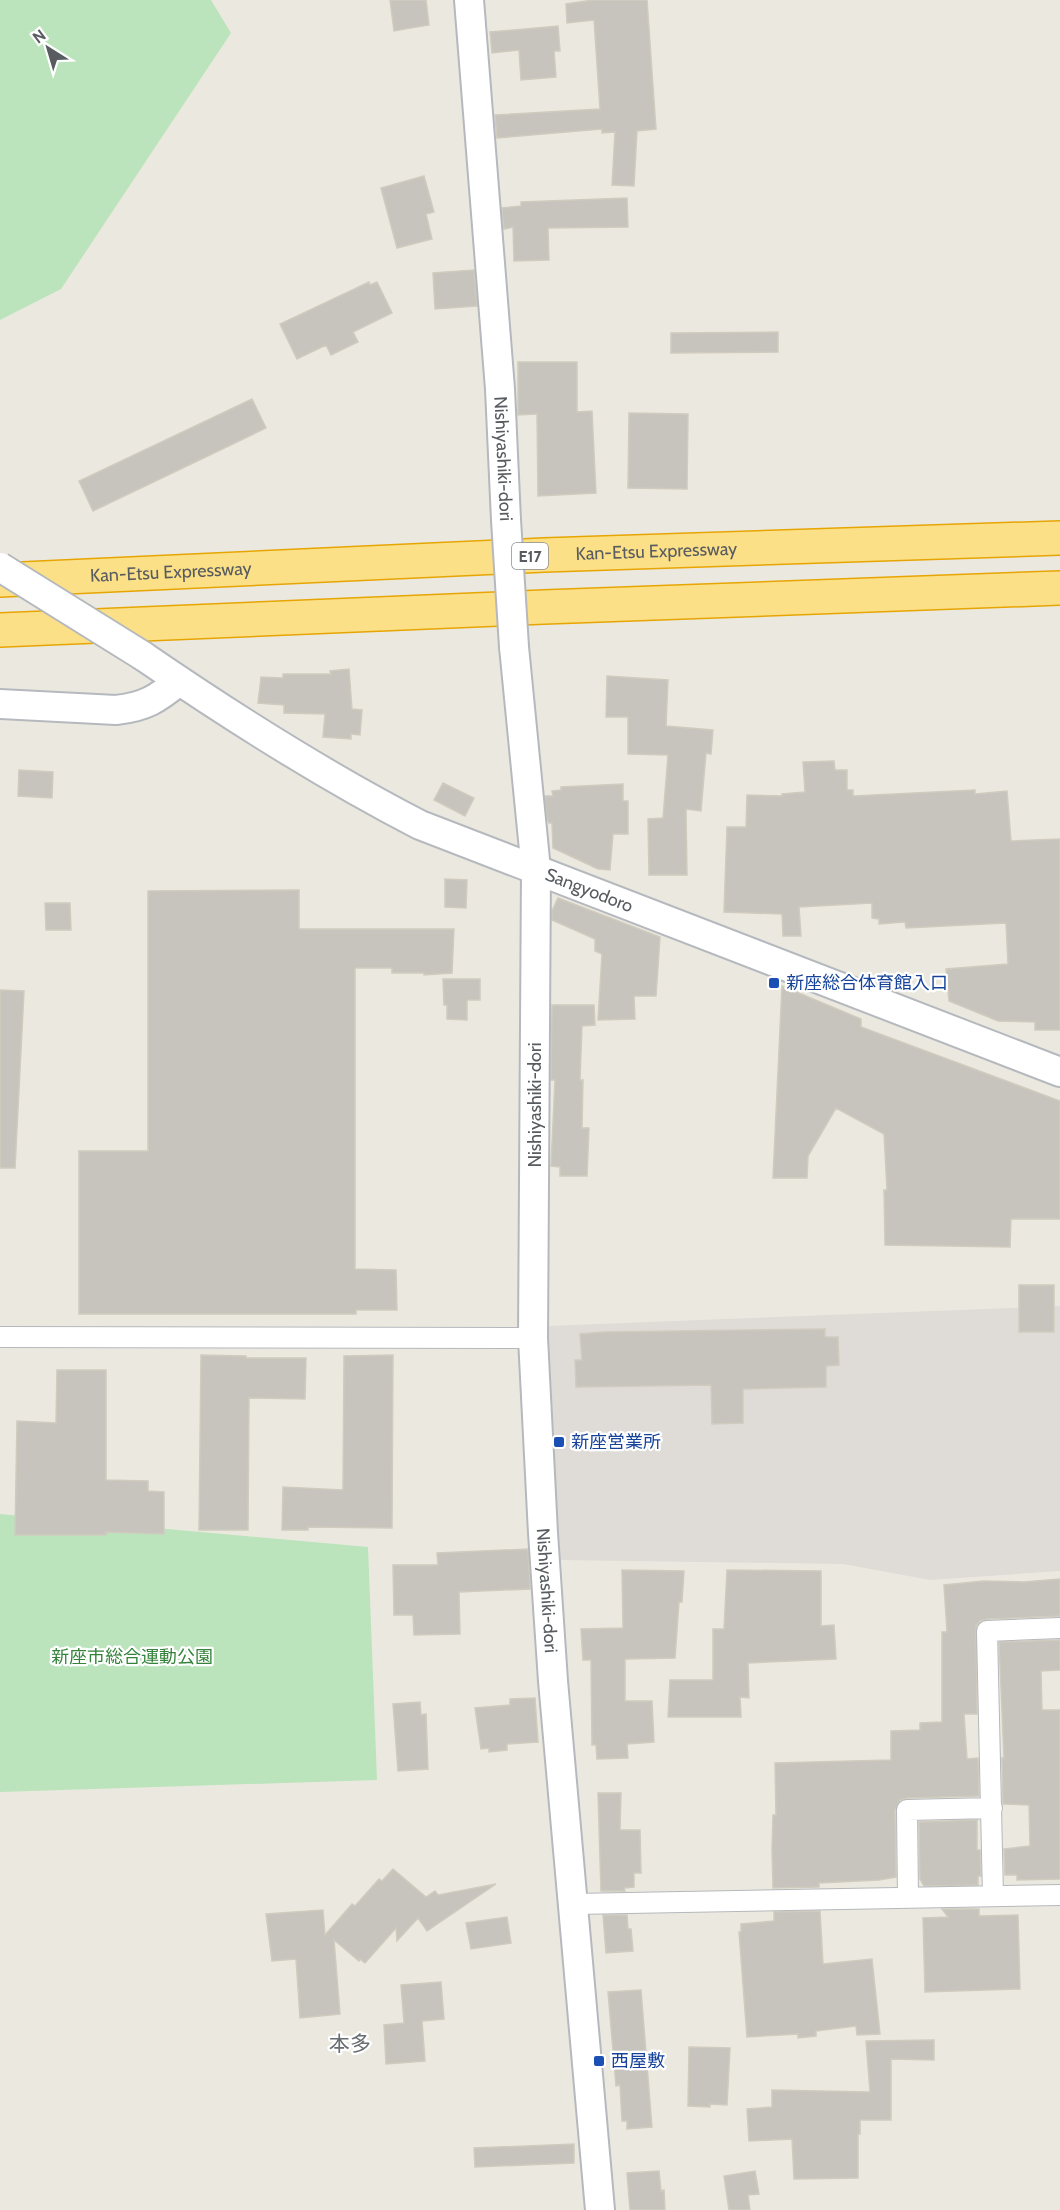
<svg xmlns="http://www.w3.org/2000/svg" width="1060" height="2210" viewBox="0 0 1060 2210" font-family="Cabin,'Noto Sans JP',sans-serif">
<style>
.industrial{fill:#dfdcd7}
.green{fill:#bbe3bc}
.building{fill:#c6c4bd;stroke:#d0cbbe;stroke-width:1.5}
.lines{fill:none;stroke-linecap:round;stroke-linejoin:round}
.street-casing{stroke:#b5b8bc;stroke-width:22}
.secondary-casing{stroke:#b5b9be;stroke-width:32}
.highway-casing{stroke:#e7a504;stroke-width:36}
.street{stroke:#fff;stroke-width:20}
.secondary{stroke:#fff;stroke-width:28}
.highway{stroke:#fbe087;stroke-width:33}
.secondary-bridge-casing{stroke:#b5b9be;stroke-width:32;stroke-linecap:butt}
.secondary-bridge{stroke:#fff;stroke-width:28}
.transit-dot{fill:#1a4fb4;stroke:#fff;stroke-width:2}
.labels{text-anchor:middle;stroke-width:4.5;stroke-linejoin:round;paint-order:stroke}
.shield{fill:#fff;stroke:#8a8d90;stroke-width:1.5}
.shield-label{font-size:16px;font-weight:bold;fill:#585c60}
.street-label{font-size:18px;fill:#585c60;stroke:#fff}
.transit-label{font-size:18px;fill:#164399;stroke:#fff;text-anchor:start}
.park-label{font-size:18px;fill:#35833b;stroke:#fff}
.quarter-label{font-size:21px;fill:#696e72;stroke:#fff}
</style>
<rect width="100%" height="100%" fill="#ebe9df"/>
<path class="industrial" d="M 1060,1306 L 1060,1571 L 930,1580 L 843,1564 L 559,1560 L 547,1326 Z"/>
<path class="green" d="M 0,0 L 211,0 L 231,33 L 61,289 L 0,320 Z
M 0,1514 L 368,1547 L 377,1780 L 0,1792 Z"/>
<path class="building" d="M 390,0 L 426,0 L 429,25 L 394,31 Z
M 593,0 L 647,0 L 656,129 L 637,131 L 634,186 L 612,185 L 615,132 L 602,133 L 602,129 L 497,138 L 495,115 L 600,109 L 594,20 L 567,23 L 566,4 Z
M 558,26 L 560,51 L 554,51 L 556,77 L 521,80 L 519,50 L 492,53 L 490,32 Z
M 424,176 L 434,212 L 426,214 L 432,239 L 397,248 L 381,188 Z
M 627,198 L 628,227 L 548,228 L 549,260 L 514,261 L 513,227 L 504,229 L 502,208 L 521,206 L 521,202 Z
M 474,270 L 477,306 L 435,309 L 433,273 Z
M 369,282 L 370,285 L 377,282 L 392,313 L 353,332 L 358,342 L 331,355 L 326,345 L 297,359 L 280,324 Z
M 778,332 L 778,352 L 671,353 L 671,333 Z
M 518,362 L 577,362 L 577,412 L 592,411 L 596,493 L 538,496 L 537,414 L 518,415 Z
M 252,399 L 266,428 L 93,511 L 79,481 Z
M 629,413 L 688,414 L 687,489 L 628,488 Z
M 349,669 L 352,709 L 362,710 L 360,735 L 351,734 L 351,739 L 323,737 L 325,714 L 284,713 L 284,705 L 258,703 L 261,677 L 283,678 L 283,674 L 331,674 L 330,671 Z
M 607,676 L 668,680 L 666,726 L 713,730 L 711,754 L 706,753 L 701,811 L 686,809 L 687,875 L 649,875 L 648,819 L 663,818 L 668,755 L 628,754 L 628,717 L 606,717 Z
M 834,761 L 835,770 L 847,770 L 847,790 L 853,790 L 853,796 L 975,790 L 975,794 L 1007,791 L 1011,841 L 1060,839 L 1060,1030 L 1035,1030 L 1035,1022 L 998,1021 L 949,1001 L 946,969 L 1008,964 L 1006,923 L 906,928 L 905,922 L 879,924 L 879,919 L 872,918 L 872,903 L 799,907 L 801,936 L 783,936 L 782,914 L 724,912 L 727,827 L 746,827 L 747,795 L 782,796 L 782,794 L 805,792 L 803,762 Z
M 19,770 L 53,772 L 52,798 L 18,796 Z
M 443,783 L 474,798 L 465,816 L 434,800 Z
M 623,784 L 623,801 L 628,801 L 628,834 L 613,834 L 610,870 L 598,869 L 553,848 L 552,823 L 549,823 L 547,818 L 545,796 L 553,796 L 552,791 L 561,790 L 561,787 Z
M 445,879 L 467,880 L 466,908 L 445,907 Z
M 299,890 L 299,929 L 454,929 L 452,973 L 424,975 L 424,973 L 392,973 L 392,968 L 355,968 L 355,1269 L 396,1270 L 397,1310 L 356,1310 L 356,1314 L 79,1314 L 79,1151 L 148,1151 L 148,891 Z
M 558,898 L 660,937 L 656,996 L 634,996 L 635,1019 L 598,1020 L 602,954 L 595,951 L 595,939 L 552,920 L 552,911 Z
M 45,903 L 70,903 L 71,930 L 46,930 Z
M 443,979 L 480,979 L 480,1000 L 467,1000 L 467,1020 L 447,1019 L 447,1005 L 444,1005 Z
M 782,986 L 861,1019 L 861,1027 L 1060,1101 L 1060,1219 L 1011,1219 L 1010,1247 L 885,1245 L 884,1190 L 887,1190 L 884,1134 L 836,1108 L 808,1156 L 807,1178 L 773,1178 Z
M 0,990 L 24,991 L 15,1168 L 0,1168 Z
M 552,1005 L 594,1005 L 595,1025 L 582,1026 L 580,1080 L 583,1080 L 582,1128 L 589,1128 L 587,1176 L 560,1176 L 560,1167 L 551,1166 L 555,1080 L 551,1080 Z
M 1019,1285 L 1054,1285 L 1054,1332 L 1019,1332 Z
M 825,1329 L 825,1337 L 838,1337 L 839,1365 L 826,1366 L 826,1387 L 743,1389 L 743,1423 L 712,1424 L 711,1385 L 576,1387 L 575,1360 L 582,1360 L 580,1334 L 604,1332 Z
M 201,1355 L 246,1356 L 246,1358 L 306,1358 L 305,1399 L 249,1398 L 248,1530 L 199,1530 Z
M 393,1355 L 392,1528 L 308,1527 L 308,1530 L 282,1530 L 283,1487 L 343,1490 L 344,1356 Z
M 57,1370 L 106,1370 L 106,1480 L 148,1481 L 148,1491 L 164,1492 L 164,1534 L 106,1532 L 106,1535 L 15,1535 L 17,1421 L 56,1423 Z
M 528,1549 L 530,1589 L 459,1592 L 460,1634 L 414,1635 L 413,1615 L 394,1615 L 393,1565 L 438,1565 L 437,1553 Z
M 622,1570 L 684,1571 L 682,1602 L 679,1602 L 675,1658 L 625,1659 L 625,1701 L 652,1701 L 654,1742 L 627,1744 L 628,1758 L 597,1759 L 596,1745 L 592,1745 L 591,1660 L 583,1660 L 581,1629 L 623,1628 Z
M 727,1570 L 821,1571 L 821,1626 L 834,1625 L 836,1659 L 748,1663 L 749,1698 L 740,1697 L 741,1717 L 668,1717 L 670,1680 L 713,1680 L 713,1629 L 724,1629 Z
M 1060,1579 L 1060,1616 L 987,1619 L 980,1621 L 976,1626 L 977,1714 L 964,1714 L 967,1759 L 978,1758 L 979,1796 L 907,1798 L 900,1800 L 895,1810 L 896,1877 L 879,1880 L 819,1883 L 819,1887 L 773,1888 L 772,1850 L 773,1815 L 776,1815 L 775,1763 L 891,1760 L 891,1731 L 920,1730 L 920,1723 L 942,1722 L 942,1632 L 947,1632 L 944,1585 L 983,1581 L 1024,1582 Z
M 1060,1640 L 1060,1670 L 1041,1671 L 1042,1710 L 1060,1710 L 1060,1879 L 1017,1880 L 1017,1875 L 1005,1875 L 1004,1849 L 1030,1846 L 1029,1805 L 1003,1804 L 1002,1758 L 1004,1758 L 999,1642 Z
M 535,1698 L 538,1742 L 507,1744 L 507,1750 L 489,1752 L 489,1748 L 481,1749 L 475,1708 L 510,1705 L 510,1699 Z
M 420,1702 L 421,1715 L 426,1714 L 428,1769 L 398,1771 L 393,1704 Z
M 598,1793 L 621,1793 L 620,1830 L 640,1830 L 641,1873 L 634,1873 L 634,1887 L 624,1888 L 625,1891 L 601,1891 Z
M 977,1820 L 977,1850 L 980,1850 L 981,1876 L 978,1876 L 978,1885 L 924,1886 L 920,1879 L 919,1822 Z
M 393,1869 L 426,1897 L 435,1891 L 438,1895 L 496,1884 L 427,1931 L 418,1918 L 397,1941 L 396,1928 L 365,1963 L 360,1959 L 359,1961 L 334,1940 L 340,2014 L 300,2018 L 296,1959 L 272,1961 L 266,1914 L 323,1910 L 325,1935 L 352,1904 L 355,1906 L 379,1879 L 382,1881 Z
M 942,1909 L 979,1909 L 979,1916 L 1018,1915 L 1020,1989 L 925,1992 L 923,1918 L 948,1917 Z
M 820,1911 L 823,1964 L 872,1959 L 880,2034 L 857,2035 L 856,2026 L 816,2031 L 816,2036 L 798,2038 L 798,2034 L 747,2037 L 739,1932 L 741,1932 L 741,1924 L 774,1921 L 774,1912 Z
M 603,1915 L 627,1915 L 628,1929 L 631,1929 L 633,1951 L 606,1953 Z
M 507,1917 L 511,1943 L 471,1949 L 466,1923 Z
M 441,1982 L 444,2019 L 422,2021 L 425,2061 L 386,2064 L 384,2025 L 404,2023 L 401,1985 Z
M 641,1990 L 652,2127 L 627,2129 L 627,2121 L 622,2121 L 620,2085 L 616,2086 L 608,1992 Z
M 934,2040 L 934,2060 L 891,2059 L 891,2120 L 860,2120 L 860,2134 L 858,2134 L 858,2178 L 794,2179 L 792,2139 L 749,2141 L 747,2109 L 772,2107 L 772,2090 L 870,2092 L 866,2041 Z
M 689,2047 L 730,2048 L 727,2105 L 710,2104 L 710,2107 L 688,2106 Z
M 574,2144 L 574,2163 L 475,2167 L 474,2148 Z
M 659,2171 L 661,2191 L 664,2190 L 665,2210 L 630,2210 L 627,2173 Z
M 755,2171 L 759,2194 L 748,2195 L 750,2210 L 729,2210 L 724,2176 Z"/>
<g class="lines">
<defs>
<path id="street" d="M 0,1337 L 533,1338
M 993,1896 L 987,1631 L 1060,1628
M 908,1897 L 907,1810 L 992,1808
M 574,1904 L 1060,1895"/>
<g id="secondary">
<path id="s1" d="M 469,0 L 500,389 L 506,520"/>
<path id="s2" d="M 514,647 L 536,870 L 533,1338 L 543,1533 L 553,1681 L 600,2210"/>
<path id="s3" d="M 143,656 C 232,717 323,775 420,825 L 1060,1072"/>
<path d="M 0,704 L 116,710 C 145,707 157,699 179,681"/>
</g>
<g id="highway">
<path id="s4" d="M 0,580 L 544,555 L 1060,538"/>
<path d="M 0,630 L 544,607 L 1060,588"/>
</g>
</defs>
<use href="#street" class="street-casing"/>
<use href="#secondary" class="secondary-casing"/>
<use href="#highway" class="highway-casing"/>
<use href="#street" class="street"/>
<use href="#secondary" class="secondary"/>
<use href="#highway" class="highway"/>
<defs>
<path id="secondary-bridge" d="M 506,520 L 514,647
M 0,567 L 143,656"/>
</defs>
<use href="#secondary-bridge" class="secondary-bridge-casing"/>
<use href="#secondary-bridge" class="secondary-bridge"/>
</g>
<g class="transit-dot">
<rect x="768" y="977" width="12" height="12" rx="3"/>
<rect x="553" y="1436" width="12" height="12" rx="3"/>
<rect x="593" y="2055" width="12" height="12" rx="3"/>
</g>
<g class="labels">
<rect class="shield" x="512" y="543" width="36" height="26" rx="4.5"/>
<g class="shield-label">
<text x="530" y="562">E17</text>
</g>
<g class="street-label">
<text dy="6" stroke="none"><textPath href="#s1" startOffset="460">Nishiyashiki-dori</textPath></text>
<text dy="6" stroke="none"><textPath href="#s4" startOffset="657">Kan-Etsu Expressway</textPath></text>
<text dy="6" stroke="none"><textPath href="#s4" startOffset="171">Kan-Etsu Expressway</textPath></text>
<text dy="6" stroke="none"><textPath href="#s3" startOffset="506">Sangyodoro</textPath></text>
<text transform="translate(535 1105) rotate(-90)" y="6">Nishiyashiki-dori</text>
<text dy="6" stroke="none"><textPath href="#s2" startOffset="945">Nishiyashiki-dori</textPath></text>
</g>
<g class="transit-label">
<text x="786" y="989">新座総合体育館入口</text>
<text x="571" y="1448">新座営業所</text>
<text x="611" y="2067">西屋敷</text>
</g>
<g class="park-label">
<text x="132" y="1663">新座市総合運動公園</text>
</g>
<g class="quarter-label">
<text x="350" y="2051">本多</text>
</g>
</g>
<g transform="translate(48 48) rotate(323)" stroke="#ffffff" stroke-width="4.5" paint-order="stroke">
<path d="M0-4.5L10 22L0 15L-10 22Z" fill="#585c60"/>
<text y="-9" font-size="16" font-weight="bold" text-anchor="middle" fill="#585c60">N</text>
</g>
</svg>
